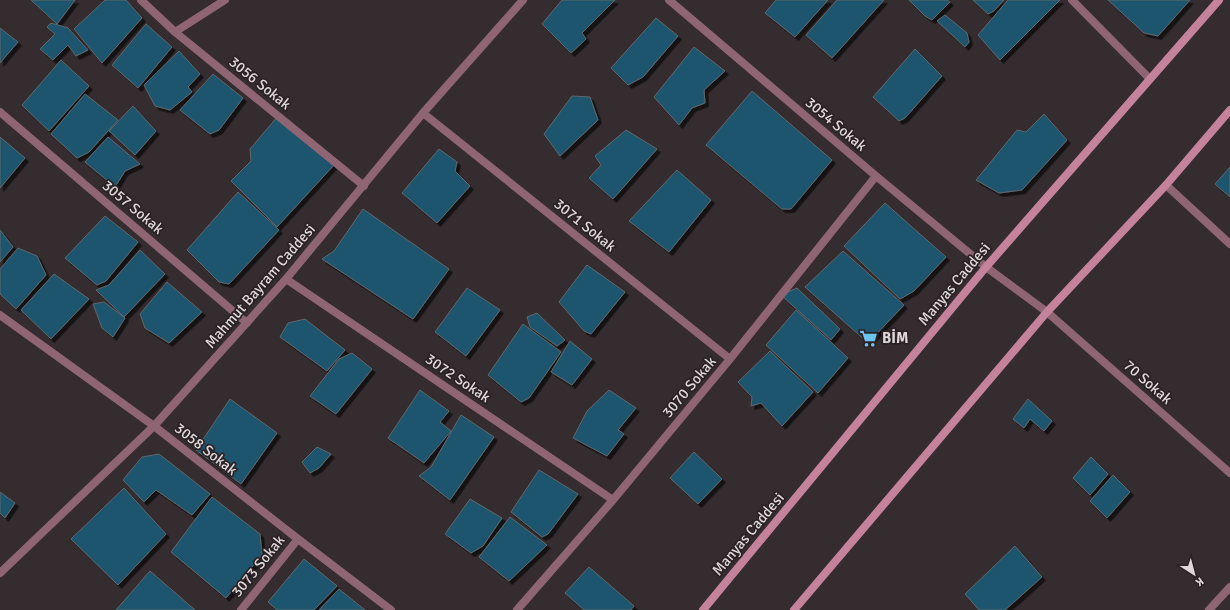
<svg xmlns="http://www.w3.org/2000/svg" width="1230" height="610" viewBox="0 0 1230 610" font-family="Signika,sans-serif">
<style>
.building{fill:#1f546d;stroke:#5f686d;filter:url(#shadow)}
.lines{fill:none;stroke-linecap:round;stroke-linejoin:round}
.street{stroke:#8f6574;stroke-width:8}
.secondary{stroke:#c5829b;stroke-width:8}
.labels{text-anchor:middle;stroke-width:3.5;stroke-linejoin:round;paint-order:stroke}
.street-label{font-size:15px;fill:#ded8da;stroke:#2b2225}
.poi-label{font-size:15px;font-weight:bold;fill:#ded8da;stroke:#2b2225;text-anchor:start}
</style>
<defs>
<filter id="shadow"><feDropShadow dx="3.5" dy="3.5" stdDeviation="0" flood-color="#0009"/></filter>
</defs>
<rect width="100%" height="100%" fill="#352c2f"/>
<path class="building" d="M 31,0 L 75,0 L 57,24 Z
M 105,0 L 126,0 L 142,18 L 102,63 L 74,29 Z
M 562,0 L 615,0 L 582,33 L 586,39 L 571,53 L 542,24 Z
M 776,0 L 828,0 L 795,37 L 765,13 Z
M 837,0 L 884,0 L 832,58 L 806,35 Z
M 909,0 L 947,0 L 950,2 L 932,20 L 925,16 Z
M 973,0 L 1004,0 L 994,11 L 988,14 Z
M 1008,0 L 1060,0 L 1000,60 L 978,35 Z
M 1108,0 L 1190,0 L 1158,36 L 1144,33 Z
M 945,15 L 967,33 L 969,42 L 965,47 L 937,21 Z
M 656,18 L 678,36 L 643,77 L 628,85 L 611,68 Z
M 51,23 L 68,28 L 88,50 L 76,56 L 68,45 L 53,60 L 40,49 L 55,34 L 47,27 Z
M 146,24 L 172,47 L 138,88 L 112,65 Z
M 0,28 L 18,42 L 0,63 Z
M 694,47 L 725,71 L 704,90 L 705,103 L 692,108 L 679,125 L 654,97 Z
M 915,49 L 942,76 L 905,118 L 899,121 L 873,97 Z
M 179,51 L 200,74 L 188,87 L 192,92 L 170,110 L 155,106 L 144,85 Z
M 61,60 L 89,86 L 49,131 L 22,105 Z
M 213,74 L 243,98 L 219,130 L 210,134 L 180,110 Z
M 752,91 L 832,160 L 791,209 L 782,209 L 706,145 Z
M 85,94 L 118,120 L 89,152 L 77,158 L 51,134 Z
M 572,96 L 590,97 L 598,120 L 560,156 L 544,134 Z
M 133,106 L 156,131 L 135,155 L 109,131 Z
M 1044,114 L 1067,140 L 1022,190 L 999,193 L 976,180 L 1017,130 L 1026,132 Z
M 278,116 L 334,165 L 277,227 L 231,181 L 251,161 L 250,149 Z
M 626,130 L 657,149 L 613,199 L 589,178 L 601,165 L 595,156 Z
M 0,137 L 25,158 L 0,188 Z
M 108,137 L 140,164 L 125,171 L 115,187 L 85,162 Z
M 439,149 L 457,162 L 455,171 L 470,186 L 437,223 L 402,193 Z
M 1230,167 L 1230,197 L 1215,184 Z
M 677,170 L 711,200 L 669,252 L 629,221 Z
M 238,192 L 279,230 L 229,284 L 219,282 L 187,250 Z
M 885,203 L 946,257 L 914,291 L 900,299 L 844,246 Z
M 363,209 L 449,269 L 413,319 L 322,259 L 334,251 Z
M 105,216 L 138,242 L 106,281 L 97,285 L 65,258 Z
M 0,230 L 13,247 L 0,262 Z
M 18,248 L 37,256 L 46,275 L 16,309 L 0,294 L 0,269 Z
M 140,250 L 165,274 L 124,317 L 96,290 L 109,285 Z
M 843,251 L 904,305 L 868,343 L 805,287 Z
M 587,265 L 625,292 L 591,334 L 584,331 L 559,302 Z
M 54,274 L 89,299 L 51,339 L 21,310 Z
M 167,282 L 202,312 L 169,343 L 145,328 L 140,314 Z
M 467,288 L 500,310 L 466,356 L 435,332 Z
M 797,288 L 840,329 L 831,340 L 781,295 Z
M 104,302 L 125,318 L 113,337 L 102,328 L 93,304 Z
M 796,310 L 848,358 L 818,393 L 766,345 Z
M 537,313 L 565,340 L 557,346 L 530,327 L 527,317 Z
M 305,319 L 345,350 L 327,371 L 280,337 L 288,323 Z
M 523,324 L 561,352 L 529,398 L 521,402 L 488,375 Z
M 570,341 L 592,359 L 572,385 L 551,372 Z
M 770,351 L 813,392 L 782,426 L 761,403 L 751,406 L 752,397 L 738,382 Z
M 352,353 L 372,369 L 336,414 L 310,396 L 339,359 Z
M 420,390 L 449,411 L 440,422 L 451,431 L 424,463 L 388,438 Z
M 609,390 L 636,408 L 618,430 L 624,434 L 607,456 L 573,438 L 587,411 Z
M 230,399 L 277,433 L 241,484 L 196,450 Z
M 1028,399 L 1052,421 L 1044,431 L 1030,419 L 1024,428 L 1013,419 Z
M 461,415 L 494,437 L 450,500 L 419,476 L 431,467 Z
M 317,447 L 331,454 L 319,468 L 310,473 L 302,462 Z
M 694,452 L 722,479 L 698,504 L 670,478 Z
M 159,454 L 210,494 L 192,515 L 156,490 L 144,502 L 123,480 L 142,457 Z
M 1091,457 L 1108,474 L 1090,495 L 1073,478 Z
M 539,470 L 578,494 L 548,534 L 542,537 L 511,512 Z
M 1113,475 L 1130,492 L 1107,518 L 1090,501 Z
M 124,488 L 166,534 L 118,585 L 71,539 Z
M 0,492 L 15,503 L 5,518 L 0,513 Z
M 212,497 L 260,534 L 262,555 L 226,598 L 171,552 Z
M 470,499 L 502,518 L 483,546 L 471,553 L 445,534 Z
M 510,517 L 547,545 L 509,581 L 479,557 Z
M 1015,546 L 1042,577 L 1005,610 L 979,610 L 965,594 Z
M 304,559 L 337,586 L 314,610 L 277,610 L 268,602 Z
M 589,567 L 634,606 L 631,610 L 584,610 L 565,593 Z
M 150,571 L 195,610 L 116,610 Z
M 339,589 L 365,610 L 319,610 Z"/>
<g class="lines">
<path class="street" d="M 141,0 L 175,32 L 364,186
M 669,0 L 876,176 L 986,267 L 1047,312 L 1230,473
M 1072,0 L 1150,79
M 175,32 L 225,0
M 0,112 L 247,323
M 423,113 L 730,359
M 1166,185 L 1230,244
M 286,279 L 613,500
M 0,315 L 154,426 L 298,539 L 391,610
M 0,573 L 154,426 L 286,279 L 423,113 L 523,0
M 241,610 L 298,539
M 517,610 L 613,500 L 730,359 L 876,176
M 1209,610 L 1230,587"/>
<path class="secondary" d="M 703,610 L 986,267 L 1219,0
M 794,610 L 1047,312 L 1166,185 L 1230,110"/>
</g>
<defs>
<symbol id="supermarket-bare" viewBox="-9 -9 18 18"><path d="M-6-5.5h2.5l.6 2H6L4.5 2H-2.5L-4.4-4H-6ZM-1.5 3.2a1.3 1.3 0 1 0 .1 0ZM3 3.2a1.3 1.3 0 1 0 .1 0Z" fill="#6ac3f1" stroke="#2b2225" stroke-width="2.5" paint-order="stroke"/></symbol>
</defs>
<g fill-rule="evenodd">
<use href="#supermarket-bare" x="856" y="326" width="25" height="25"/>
</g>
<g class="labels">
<g class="street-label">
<text transform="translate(260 83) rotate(39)" y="5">3056 Sokak</text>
<text transform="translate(836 124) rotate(40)" y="5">3054 Sokak</text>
<text transform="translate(133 207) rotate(40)" y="5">3057 Sokak</text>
<text transform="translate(585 225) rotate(39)" y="5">3071 Sokak</text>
<text transform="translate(954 284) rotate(-50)" y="5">Manyas Caddesi</text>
<text transform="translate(260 286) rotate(-49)" y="5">Mahmut Bayram Caddesi</text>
<text transform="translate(458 378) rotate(34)" y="5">3072 Sokak</text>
<text transform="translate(1148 382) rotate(41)" y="5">70 Sokak</text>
<text transform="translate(689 387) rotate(-50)" y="5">3070 Sokak</text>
<text transform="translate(206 449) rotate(38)" y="5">3058 Sokak</text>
<text transform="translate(748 534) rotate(-50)" y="5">Manyas Caddesi</text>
<text transform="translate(258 566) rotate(-51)" y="5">3073 Sokak</text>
</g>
<g class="poi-label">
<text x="882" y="343">BİM</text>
</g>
</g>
<g transform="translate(1194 574) rotate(144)" stroke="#2b2225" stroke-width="3" paint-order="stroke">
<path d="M0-3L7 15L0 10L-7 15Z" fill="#ded8da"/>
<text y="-6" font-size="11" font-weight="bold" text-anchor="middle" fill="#ded8da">K</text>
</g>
</svg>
